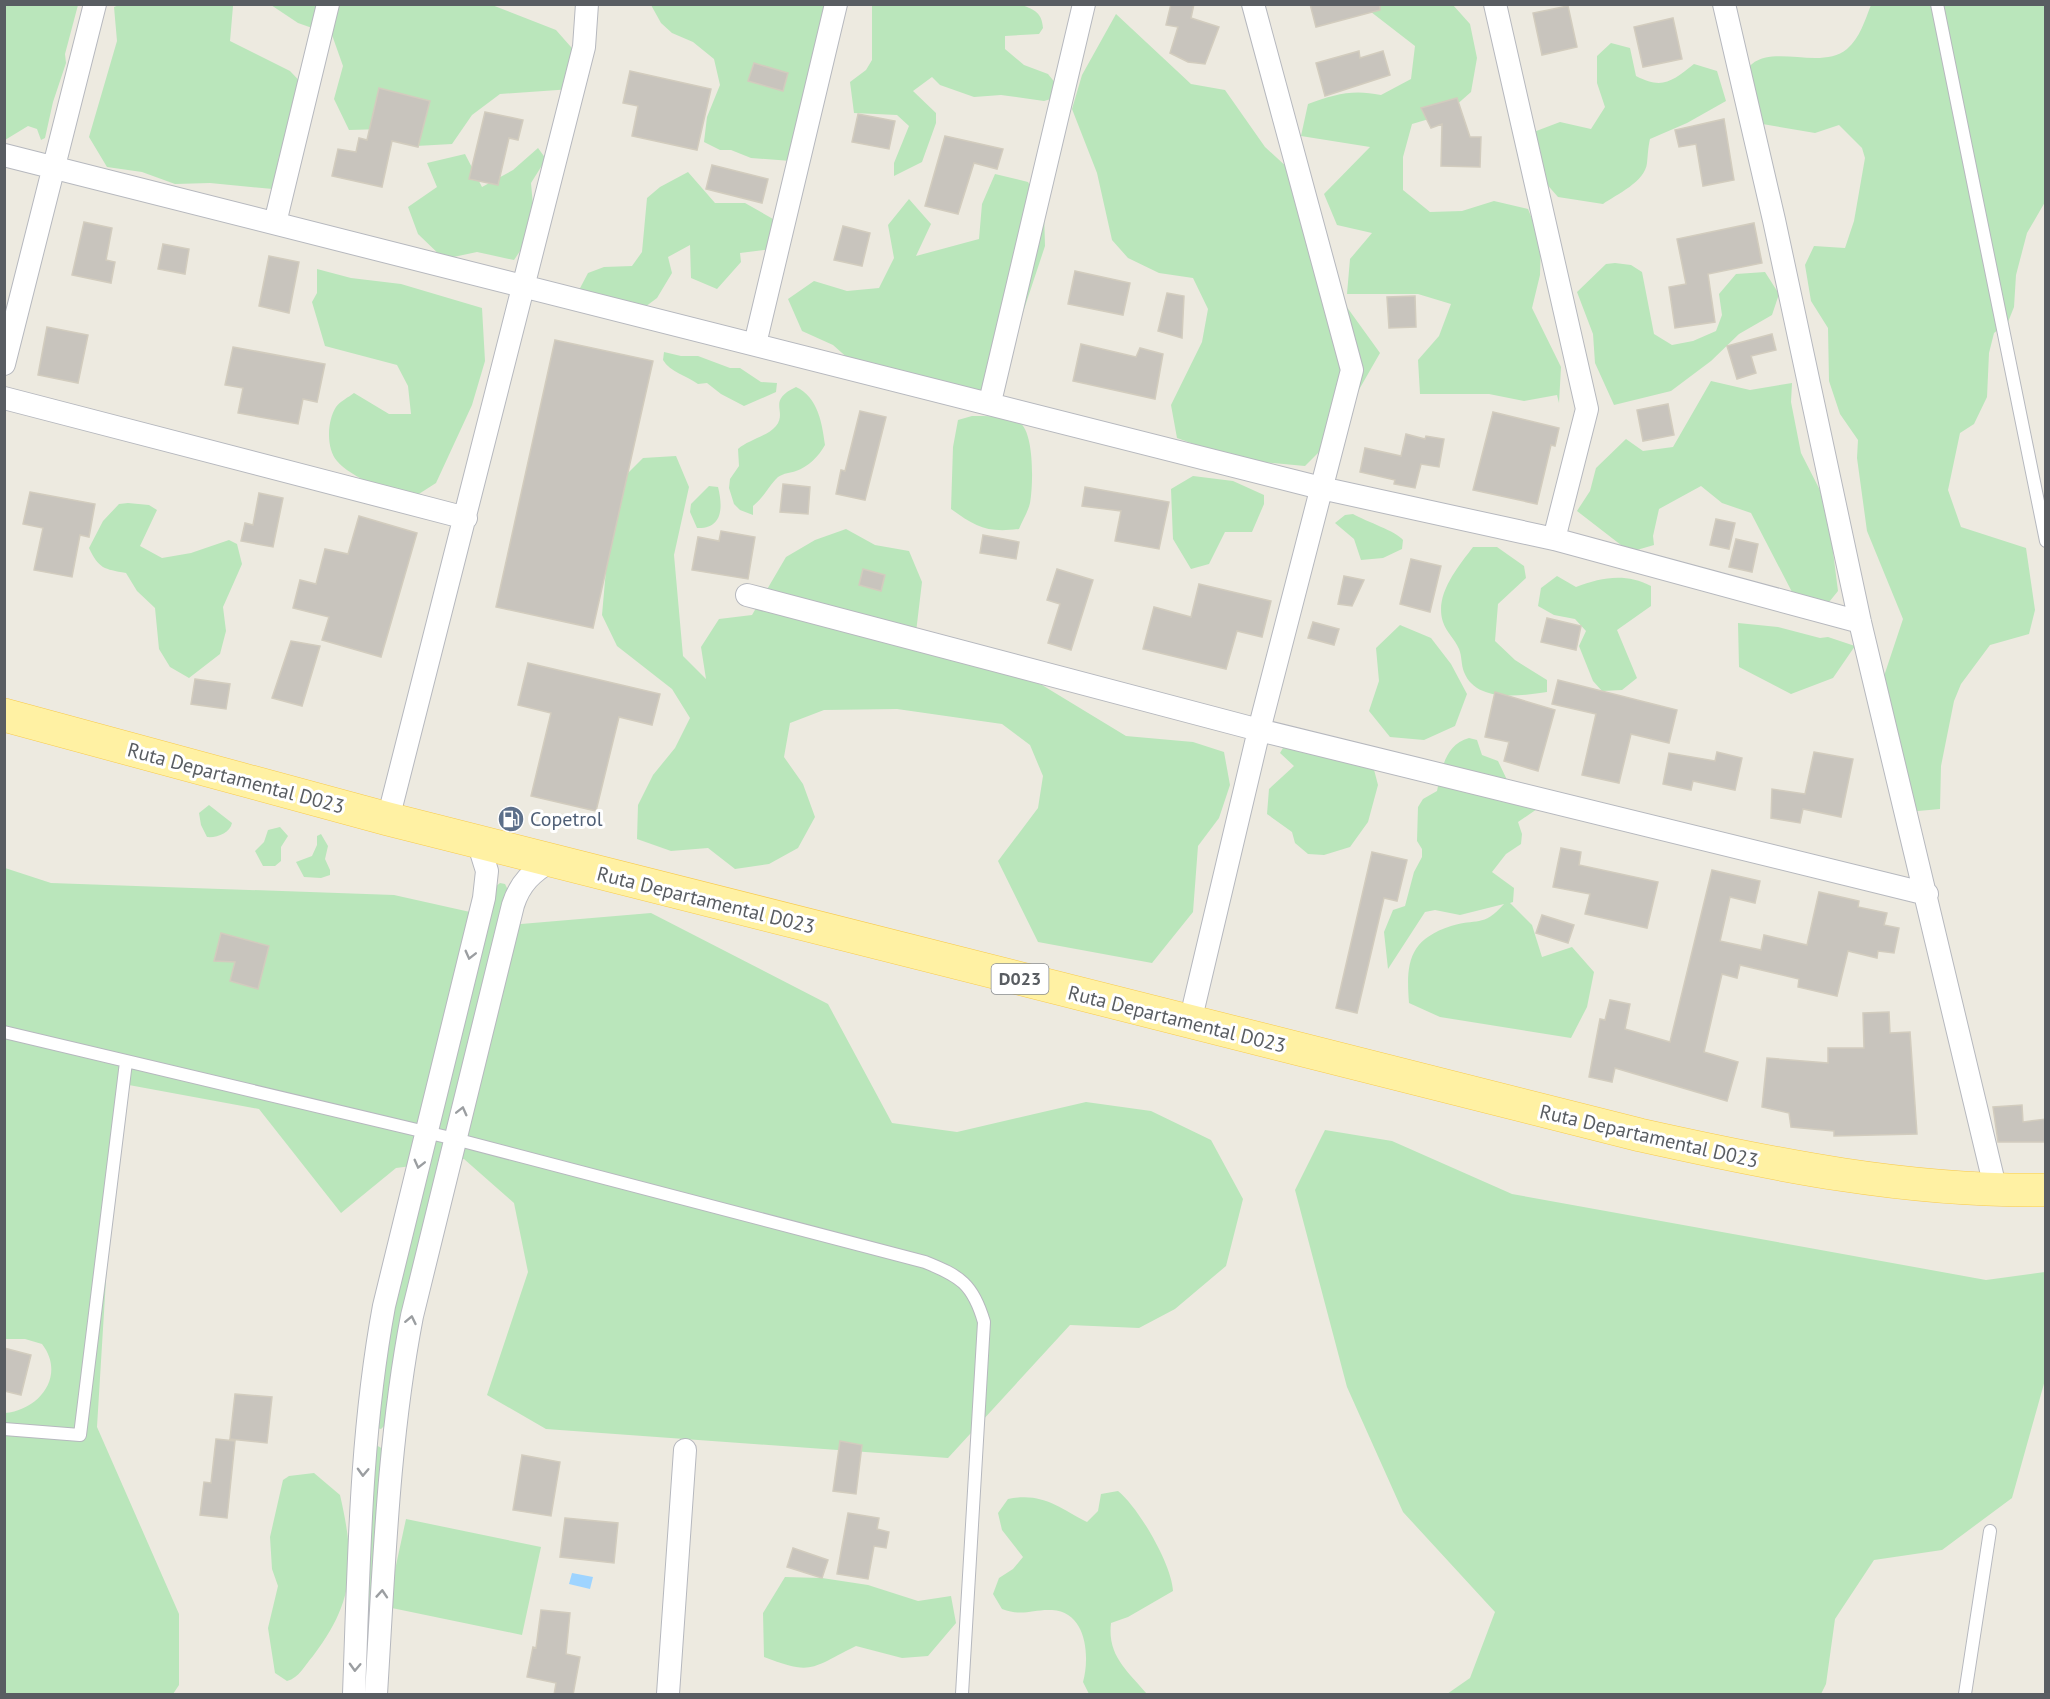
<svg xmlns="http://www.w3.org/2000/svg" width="2050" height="1699" viewBox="0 0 2050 1699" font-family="'PT Sans',sans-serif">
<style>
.green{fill:#bae6bb}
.water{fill:#9ed4ff}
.building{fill:#c8c4bd;stroke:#d2ccbe;stroke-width:1.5}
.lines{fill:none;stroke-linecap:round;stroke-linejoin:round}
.lane-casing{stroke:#b6b8be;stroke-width:14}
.street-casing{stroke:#b6b8be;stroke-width:24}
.primary-casing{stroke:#f8ca4d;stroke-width:34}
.lane{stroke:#fff;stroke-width:12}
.street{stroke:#fff;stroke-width:22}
.primary{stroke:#fff1a3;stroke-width:33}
.oneway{stroke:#9b9ea1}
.labels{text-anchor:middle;stroke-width:6;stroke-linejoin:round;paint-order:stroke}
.shield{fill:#fff;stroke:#8b8e91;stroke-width:1.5}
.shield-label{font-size:18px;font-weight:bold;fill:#595d62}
.street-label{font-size:20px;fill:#595d62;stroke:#fff}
.service-label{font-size:20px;fill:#4e5e75;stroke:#fff;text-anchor:start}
</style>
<rect width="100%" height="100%" fill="#edeae0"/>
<path class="green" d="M 4,5 L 78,5 L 65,54 L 66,63 L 53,102 L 45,138 L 41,140 L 37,129 L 28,126 L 5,140 Z
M 119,5 L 244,5 L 233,6 L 230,41 L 290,71 L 313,95 L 301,129 L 279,156 L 273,189 L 210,183 L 175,184 L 142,172 L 107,167 L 89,137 L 117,41 L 114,7 Z
M 271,5 L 492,5 L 556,30 L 578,55 L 572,89 L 500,94 L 472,115 L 452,144 L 416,146 L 384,129 L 349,130 L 334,99 L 343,66 L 332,35 L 298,23 Z
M 651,5 L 843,5 L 791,161 L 751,158 L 731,150 L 720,150 L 704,142 L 707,117 L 720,85 L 714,59 L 693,42 L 672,33 L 661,23 Z
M 872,5 L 1022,5 C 1035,10 1042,13 1043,28 L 1039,34 L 1005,36 L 1005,49 L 1024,65 L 1048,74 L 1065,95 L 1044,101 L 1001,95 L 974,97 L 940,85 L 932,77 L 913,91 L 936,113 L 936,123 L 922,162 L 894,176 L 894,163 L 909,126 L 897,115 L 854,113 L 850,82 L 866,70 L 872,60 Z
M 1362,5 L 1453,5 L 1470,24 L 1477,58 L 1471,92 L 1446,114 L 1412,124 L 1403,157 L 1403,190 L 1430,212 L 1462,211 L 1494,201 L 1528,209 L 1541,241 L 1540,275 L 1532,308 L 1561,367 L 1559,403 L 1557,395 L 1524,401 L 1489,394 L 1420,394 L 1418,360 L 1439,336 L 1451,304 L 1418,294 L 1347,294 L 1350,259 L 1372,233 L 1337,225 L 1324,194 L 1370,147 L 1301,136 L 1308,104 C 1335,94 1353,89 1381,95 L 1411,79 L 1415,46 Z
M 1871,5 L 2045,5 L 2045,202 L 2027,233 L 2016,275 L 2014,307 L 2008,322 L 1994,333 L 1989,353 L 1987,397 L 1974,424 L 1960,433 L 1948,490 L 1961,527 L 2026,548 L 2035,610 L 2029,634 L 1990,645 L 1961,684 L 1954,701 L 1941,766 L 1940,809 L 1907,812 L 1881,685 L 1903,619 L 1867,531 L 1857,458 L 1858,440 L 1840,414 L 1829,381 L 1828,328 L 1811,301 L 1805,265 L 1814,246 L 1845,248 L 1854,221 L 1865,158 L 1862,148 L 1839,125 L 1815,133 L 1745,121 C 1735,105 1732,96 1742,80 C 1745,75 1748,67 1752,64 C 1775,45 1822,70 1847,49 C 1860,38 1865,20 1871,5 Z
M 1116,14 L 1191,84 L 1225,90 L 1265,147 L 1290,170 L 1300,201 L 1304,236 L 1318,267 L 1380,353 L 1329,442 L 1305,466 L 1238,460 L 1177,438 L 1171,405 L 1202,342 L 1208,309 L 1193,278 L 1159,273 L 1128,258 L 1112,240 L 1097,173 L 1072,109 L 1082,75 Z
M 1611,43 L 1630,48 L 1636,76 C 1663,90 1672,81 1694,64 L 1717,71 L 1726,101 L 1687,123 L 1650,139 C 1648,148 1648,154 1647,163 C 1645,182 1617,194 1603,204 L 1558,197 L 1530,165 L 1531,133 L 1560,122 L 1591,129 L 1605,107 L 1597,83 L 1597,56 Z
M 538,148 L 546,159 L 531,183 L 535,229 L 514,260 L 477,252 L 444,259 L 418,234 L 408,207 L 437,187 L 427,163 L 465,154 L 482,187 L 513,170 Z
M 688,172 L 715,203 L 745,203 L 773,219 L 773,249 L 740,253 L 741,262 L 717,289 L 691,278 L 690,245 L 668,257 L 672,273 L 657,298 L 633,316 L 578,292 L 588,273 L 604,267 L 632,266 L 642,252 L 647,198 L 660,187 Z
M 995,174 L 1028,182 L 1044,211 L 1045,246 L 998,388 L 964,403 L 859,368 L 833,345 L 802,331 L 788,299 L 814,281 L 847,291 L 879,288 L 894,258 L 888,225 L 909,199 L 931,224 L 916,256 L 979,239 L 982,204 Z
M 1615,263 L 1631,265 L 1642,272 L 1654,334 L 1672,345 L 1693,341 L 1716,331 L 1722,315 L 1719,294 L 1736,274 L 1765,272 L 1779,294 L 1772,315 L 1739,334 L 1711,361 L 1671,391 L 1614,405 L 1595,363 L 1593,334 L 1577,292 L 1606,264 Z
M 317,269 L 351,278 L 401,284 L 482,308 L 485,361 L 472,405 L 436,483 L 411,499 C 391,493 350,477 337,461 C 326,448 327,421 336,407 C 339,402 349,397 354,393 L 389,414 L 411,414 L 408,386 L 397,365 L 325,346 L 312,302 L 317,293 Z
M 664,352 L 681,356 L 698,356 L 730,368 L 740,368 L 761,382 L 777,383 L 776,392 L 744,406 L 721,394 L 707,383 L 698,384 C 687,376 670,372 663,360 Z
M 1711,381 L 1750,390 L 1792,383 L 1791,402 L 1801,453 L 1827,504 L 1838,591 L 1821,612 L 1792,592 L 1751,513 L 1722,503 L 1701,486 L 1659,509 L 1653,536 L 1654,545 L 1630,552 L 1577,511 L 1590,491 L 1596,468 L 1626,439 L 1643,451 L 1673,447 Z
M 796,387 C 818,397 822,423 825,445 C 819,456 808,467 796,471 C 790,473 784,473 778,477 C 768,487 765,496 753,506 L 753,515 L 740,510 L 734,504 L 729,488 L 730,479 L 739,466 L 738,449 C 748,440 768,436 776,426 C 788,411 766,401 796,387 Z
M 972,416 C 985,416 1008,416 1019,422 C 1035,432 1033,487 1030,503 C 1028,512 1022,521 1019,529 C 987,533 976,527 951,509 L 953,447 L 958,420 Z
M 676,456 L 689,487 L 674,555 L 683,656 L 706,679 L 701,647 L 719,619 L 752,615 L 786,557 L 815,540 L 846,529 L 875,545 L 909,551 L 922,582 L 914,649 L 946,653 L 1042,685 L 1126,736 L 1193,742 L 1224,752 L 1230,785 L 1219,818 L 1198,846 L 1193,912 L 1152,963 L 1038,942 L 998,861 L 1038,808 L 1043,776 L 1030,745 L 1002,724 L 897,709 L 824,710 L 790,723 L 784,757 L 803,784 L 815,817 L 798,848 L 769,864 L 735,869 L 708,848 L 671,851 L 637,839 L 638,805 L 653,775 L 675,748 L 690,718 L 672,689 L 617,646 L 602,615 L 611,513 L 620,481 L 643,458 Z
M 1193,476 L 1233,481 L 1264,495 L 1264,504 L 1252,532 L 1225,532 L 1209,564 L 1191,569 L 1173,539 L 1171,489 Z
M 709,486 L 718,487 C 723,507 723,529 697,528 L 690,512 L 691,504 Z
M 128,503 L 149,505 L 157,510 L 140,546 L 162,558 L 191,553 L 229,540 L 237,544 L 242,564 L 223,607 L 226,631 L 220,654 L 189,678 L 170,667 L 159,649 L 155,608 L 137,591 L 126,573 C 104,569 99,569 89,548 L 103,521 L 119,504 Z
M 1353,514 C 1367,522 1396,531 1403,540 L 1402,549 L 1383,558 L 1361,560 L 1354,539 L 1335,523 L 1345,515 Z
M 1473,547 L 1497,547 L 1524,566 L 1526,578 L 1498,604 L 1495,641 L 1515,660 L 1547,680 L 1547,692 C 1521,696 1476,703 1464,672 C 1461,665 1462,656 1459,649 C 1455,639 1446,632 1443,622 C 1434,595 1458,567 1473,547 Z
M 1557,576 L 1576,587 C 1602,577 1626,573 1651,586 L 1651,606 L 1617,630 L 1637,678 L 1622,690 L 1602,691 L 1593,681 L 1579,646 L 1586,631 L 1575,619 L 1554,615 L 1538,606 L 1541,588 Z
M 1738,623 L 1778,627 L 1820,638 L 1828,637 L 1855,646 L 1833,678 L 1791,694 L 1739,667 Z
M 1400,625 L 1431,638 L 1451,664 L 1467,694 L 1455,726 L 1424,740 L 1390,737 L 1369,711 L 1379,681 L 1376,648 Z
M 1469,738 L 1477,740 L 1482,755 L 1498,761 L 1508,782 L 1537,809 L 1518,822 L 1522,834 L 1521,844 L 1506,854 L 1492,872 L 1514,888 L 1513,902 L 1510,903 L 1532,925 L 1542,957 L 1572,947 L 1594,972 L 1587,1007 L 1571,1038 L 1440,1017 L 1409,1003 C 1406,964 1408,940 1451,926 C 1476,918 1483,928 1504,904 L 1460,915 L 1435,910 L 1425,912 L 1388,969 L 1384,932 L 1393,910 L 1405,906 L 1414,872 L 1422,857 L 1422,849 L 1417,841 L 1418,807 L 1423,799 L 1437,791 C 1442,768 1445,745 1469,738 Z
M 1283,748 L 1329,751 L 1347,763 L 1372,762 L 1378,785 L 1368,822 L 1350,847 L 1324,855 L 1308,854 L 1295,843 L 1292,832 L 1267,814 L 1269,789 L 1294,766 L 1280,753 Z
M 209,805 L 232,823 C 230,833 217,838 207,837 L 201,825 L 199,813 Z
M 280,827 L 288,836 L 281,847 L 281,861 L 275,866 L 263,866 L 255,851 L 264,842 L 268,830 Z
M 321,834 L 328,846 L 325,859 L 330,870 L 330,875 L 321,878 L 304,877 L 296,862 L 312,856 L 317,845 L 317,836 Z
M 5,868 L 51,883 L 394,895 L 488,916 L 495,887 L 500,883 L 505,884 L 508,890 L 501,919 L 521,924 L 651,913 L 828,1004 L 892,1123 L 957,1132 L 1086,1102 L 1151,1111 L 1211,1140 L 1243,1199 L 1226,1266 L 1175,1309 L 1139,1328 L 1070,1325 L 948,1458 L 546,1429 L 487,1395 L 528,1272 L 514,1203 L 464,1159 L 442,1162 L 386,1424 L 381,1429 L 377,1428 L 392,1309 L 427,1164 L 396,1168 L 341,1213 L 259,1109 L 118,1083 L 97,1427 L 179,1614 L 179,1685 L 173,1694 L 5,1694 L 5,1413 C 40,1410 66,1375 42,1344 L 25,1339 L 5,1339 Z
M 1325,1130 L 1392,1141 L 1512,1194 L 1986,1280 L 2045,1272 L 2045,1380 L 2012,1498 L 1942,1550 L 1874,1560 L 1835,1619 L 1826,1684 L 1821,1694 L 1447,1694 L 1470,1678 L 1495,1612 L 1403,1512 L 1347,1387 L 1295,1190 Z
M 376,1445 L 383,1449 L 369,1694 L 360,1694 Z
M 314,1473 L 340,1495 C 355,1561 356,1600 313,1656 C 305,1665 299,1678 287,1681 L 275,1673 L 268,1628 L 278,1586 L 272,1569 L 270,1537 L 283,1480 L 289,1476 Z
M 1118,1491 C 1139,1508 1172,1565 1173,1591 L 1128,1617 L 1111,1623 C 1107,1656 1128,1671 1147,1694 L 1089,1694 L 1083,1682 C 1090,1657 1087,1612 1052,1610 C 1032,1609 1023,1617 1002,1609 L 993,1594 L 999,1578 L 1013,1569 L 1023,1557 L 1002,1530 L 998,1513 L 1008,1499 C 1042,1492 1058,1507 1087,1522 L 1098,1511 L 1101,1494 Z
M 406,1519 L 541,1547 L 522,1635 L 387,1607 Z
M 785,1577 L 822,1578 L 868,1585 L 918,1601 L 951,1596 L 956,1623 L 928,1656 L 902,1658 L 856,1646 C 811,1668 813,1676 764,1657 L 763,1613 Z"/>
<path class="water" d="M 572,1573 L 593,1577 L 590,1589 L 569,1584 Z"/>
<path class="building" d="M 1171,4 L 1194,4 L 1191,18 L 1219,27 L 1205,64 L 1188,62 L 1170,53 L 1178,27 L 1166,25 Z
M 1310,4 L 1380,4 L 1380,10 L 1316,27 Z
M 1568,6 L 1577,47 L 1542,55 L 1533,13 Z
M 1673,18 L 1682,59 L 1643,67 L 1634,27 Z
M 1359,51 L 1360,58 L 1383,51 L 1390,75 L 1325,96 L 1316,63 Z
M 754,63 L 788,73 L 783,91 L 748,81 Z
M 630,71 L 711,89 L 697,150 L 632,136 L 638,106 L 623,103 Z
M 379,88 L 430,101 L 418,147 L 392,141 L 382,187 L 332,176 L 338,149 L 356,152 L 359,138 L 367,140 Z
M 1457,98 L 1470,137 L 1481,137 L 1480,167 L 1441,166 L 1442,124 L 1431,128 L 1421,108 Z
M 485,112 L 523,120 L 518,140 L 509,138 L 498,185 L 469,179 Z
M 858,114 L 895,121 L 889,149 L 852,142 Z
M 1724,119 L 1734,180 L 1703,186 L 1696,144 L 1679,147 L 1675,130 Z
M 945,136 L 1003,149 L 997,169 L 974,163 L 958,214 L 925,206 Z
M 712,165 L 768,179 L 762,203 L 706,189 Z
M 84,222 L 112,228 L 106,260 L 115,262 L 111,283 L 72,275 Z
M 1754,223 L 1762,263 L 1708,274 L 1715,322 L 1675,328 L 1669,287 L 1686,284 L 1677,239 Z
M 843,226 L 870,233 L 862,266 L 834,260 Z
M 163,244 L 189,249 L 185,274 L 158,269 Z
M 269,256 L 299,262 L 289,313 L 259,306 Z
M 1075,271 L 1130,283 L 1123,315 L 1068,304 Z
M 1167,293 L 1184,296 L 1182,338 L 1158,331 Z
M 1415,296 L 1416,327 L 1389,328 L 1387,297 Z
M 47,327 L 88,335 L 78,383 L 38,375 Z
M 1772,334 L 1776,350 L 1751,356 L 1756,373 L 1737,379 L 1727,346 Z
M 555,340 L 653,361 L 593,628 L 496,607 Z
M 1081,344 L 1136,357 L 1140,348 L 1163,354 L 1155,399 L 1073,381 Z
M 233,347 L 325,364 L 317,402 L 303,399 L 298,424 L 238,413 L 243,388 L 225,385 Z
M 1668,404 L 1674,435 L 1643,441 L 1637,410 Z
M 860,411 L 886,417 L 865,500 L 836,494 L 841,470 L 845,471 Z
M 1493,412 L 1559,428 L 1555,446 L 1551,445 L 1537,504 L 1473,490 Z
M 1406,434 L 1425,439 L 1426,436 L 1444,439 L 1439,467 L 1421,464 L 1415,488 L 1394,484 L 1395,480 L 1360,472 L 1365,448 L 1401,456 Z
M 783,484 L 810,487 L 808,514 L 780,512 Z
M 1085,487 L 1169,502 L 1159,549 L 1115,541 L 1121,511 L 1082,506 Z
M 30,492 L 95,504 L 89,537 L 80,535 L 72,577 L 34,570 L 43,528 L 23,524 Z
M 259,493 L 283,498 L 273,547 L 241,541 L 245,523 L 253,525 Z
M 359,516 L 417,533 L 381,657 L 322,640 L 329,617 L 293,608 L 300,580 L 316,584 L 325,549 L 348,554 Z
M 1716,519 L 1735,523 L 1729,549 L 1710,545 Z
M 721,531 L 755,537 L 748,579 L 692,570 L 698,537 L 719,541 Z
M 983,535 L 1019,542 L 1016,559 L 980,553 Z
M 1736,539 L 1758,544 L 1752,572 L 1729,567 Z
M 1411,559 L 1441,566 L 1430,612 L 1400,604 Z
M 863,569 L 885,575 L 881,591 L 859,585 Z
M 1057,569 L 1093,580 L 1071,650 L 1048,643 L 1060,604 L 1047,600 Z
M 1344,576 L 1364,580 L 1352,606 L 1338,604 Z
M 1199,584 L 1271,601 L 1262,637 L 1237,631 L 1226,669 L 1143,649 L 1154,607 L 1191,617 Z
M 1547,618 L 1581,626 L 1576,650 L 1541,642 Z
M 1313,622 L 1339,629 L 1334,645 L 1308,638 Z
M 291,641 L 320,646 L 302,706 L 272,698 Z
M 528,663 L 660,694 L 652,725 L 619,717 L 596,811 L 531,796 L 551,713 L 518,705 Z
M 195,679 L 230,684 L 226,709 L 191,704 Z
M 1558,680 L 1677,710 L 1669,743 L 1631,734 L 1619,783 L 1582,775 L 1596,714 L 1552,704 Z
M 1495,692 L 1555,710 L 1538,771 L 1504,761 L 1509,742 L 1485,737 Z
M 1717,752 L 1742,758 L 1735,790 L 1693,781 L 1691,790 L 1663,784 L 1669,753 L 1715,761 Z
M 1814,752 L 1853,759 L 1841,817 L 1803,809 L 1800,823 L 1771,818 L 1772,789 L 1805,794 Z
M 1561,848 L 1581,852 L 1579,865 L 1658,882 L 1647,928 L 1585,914 L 1590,894 L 1553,887 Z
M 1372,852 L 1407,860 L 1397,901 L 1384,898 L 1357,1013 L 1336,1008 Z
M 1712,870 L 1760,881 L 1755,903 L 1730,897 L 1720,941 L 1761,950 L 1764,935 L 1807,945 L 1819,892 L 1859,901 L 1858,907 L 1887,913 L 1884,925 L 1899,928 L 1894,953 L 1878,951 L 1877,958 L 1848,951 L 1837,996 L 1798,987 L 1799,979 L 1740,965 L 1737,978 L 1722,974 L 1704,1052 L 1738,1062 L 1727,1101 L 1615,1068 L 1612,1082 L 1589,1077 L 1600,1019 L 1605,1020 L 1610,1000 L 1630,1004 L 1625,1029 L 1670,1042 Z
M 1542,915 L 1574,925 L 1568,943 L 1536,933 Z
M 221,933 L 269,946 L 258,989 L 230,981 L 235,962 L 214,961 Z
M 1889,1012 L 1890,1033 L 1910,1032 L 1917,1134 L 1834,1136 L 1834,1131 L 1791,1127 L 1789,1113 L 1762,1107 L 1767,1058 L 1828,1063 L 1828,1048 L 1864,1048 L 1863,1013 Z
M 2022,1105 L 2023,1122 L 2046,1119 L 2046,1142 L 1998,1142 L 1993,1107 Z
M 4,1348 L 31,1355 L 21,1395 L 4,1391 Z
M 235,1394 L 272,1397 L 267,1443 L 230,1439 Z
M 216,1439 L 235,1441 L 227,1518 L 200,1515 L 204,1482 L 211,1483 Z
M 840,1441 L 862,1445 L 856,1494 L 833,1491 Z
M 522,1455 L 560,1462 L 551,1516 L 513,1510 Z
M 848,1513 L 879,1518 L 877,1529 L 889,1532 L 886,1548 L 874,1546 L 868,1579 L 837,1574 Z
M 565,1518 L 618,1523 L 614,1563 L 560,1557 Z
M 793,1548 L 828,1560 L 822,1578 L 787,1567 Z
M 541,1610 L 570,1613 L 566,1654 L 580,1657 L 573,1695 L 554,1695 L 556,1683 L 527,1677 L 533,1647 L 536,1648 Z"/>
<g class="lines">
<defs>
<path id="lane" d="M 1937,4 L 2046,541
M 4,1032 L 455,1139 L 925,1262 C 960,1276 973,1284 984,1322 L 962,1694
M 4,1429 L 80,1435 L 126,1062
M 1965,1694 L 1990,1531"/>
<path id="street" d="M 1495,4 L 1587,409 L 1554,539
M 1724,4 L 1774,220 L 1860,622 L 1996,1191
M 4,155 L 1321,488 L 1554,539 L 1860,622
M 275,223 L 328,4
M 755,344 L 836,4
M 4,364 L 95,4
M 4,398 L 466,518
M 990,402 L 1084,4
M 747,595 L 1259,730 L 1927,894
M 388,819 L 584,47 L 587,4
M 1190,1022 L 1259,730 L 1352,370 L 1253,4
M 354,1694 C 359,1563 360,1436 384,1306 L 484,898 L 487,871 L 478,842
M 376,1694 C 384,1568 388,1441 412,1316 L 513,905 C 520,883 532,872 552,860
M 668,1694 L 685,1450"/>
<path id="primary" d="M 4,715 L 388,819 L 1640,1135 C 1775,1165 1907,1192 2046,1190"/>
</defs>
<use href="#lane" class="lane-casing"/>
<use href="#street" class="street-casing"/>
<use href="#primary" class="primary-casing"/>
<use href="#lane" class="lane"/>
<use href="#street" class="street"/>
<use href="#primary" class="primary"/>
</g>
<defs><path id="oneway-chevron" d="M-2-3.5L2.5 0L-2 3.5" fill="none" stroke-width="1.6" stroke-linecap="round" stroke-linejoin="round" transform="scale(1.5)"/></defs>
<g class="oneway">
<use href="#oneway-chevron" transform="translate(470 955) rotate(104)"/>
<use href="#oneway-chevron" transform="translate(462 1111) rotate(-76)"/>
<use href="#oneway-chevron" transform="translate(419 1164) rotate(104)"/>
<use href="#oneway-chevron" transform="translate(411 1320) rotate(-78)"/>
<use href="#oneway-chevron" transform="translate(363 1472) rotate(92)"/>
<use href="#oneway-chevron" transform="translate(382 1594) rotate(-86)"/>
<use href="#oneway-chevron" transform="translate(355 1667) rotate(92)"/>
</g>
<defs>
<symbol id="fuel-disc" viewBox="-11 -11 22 22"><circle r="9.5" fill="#5c6f8a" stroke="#fff"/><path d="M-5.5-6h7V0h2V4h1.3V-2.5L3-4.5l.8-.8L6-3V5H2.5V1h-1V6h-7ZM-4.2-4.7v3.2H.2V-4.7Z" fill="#fff"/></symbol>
</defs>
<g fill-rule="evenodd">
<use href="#fuel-disc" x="496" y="804" width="30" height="30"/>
</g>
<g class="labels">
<rect class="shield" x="991.5" y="964" width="57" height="30" rx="4.5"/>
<g class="shield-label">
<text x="1020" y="985">D023</text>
</g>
<g class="street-label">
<text transform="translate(236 778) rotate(15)" y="7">Ruta Departamental D023</text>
<text transform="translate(706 900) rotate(14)" y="7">Ruta Departamental D023</text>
<text transform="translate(1177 1019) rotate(14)" y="7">Ruta Departamental D023</text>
<text transform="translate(1649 1136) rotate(13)" y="7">Ruta Departamental D023</text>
</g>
<g class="service-label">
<text x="530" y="826">Copetrol</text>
</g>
</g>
<rect width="2050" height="1699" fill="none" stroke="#595d62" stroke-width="12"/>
</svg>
